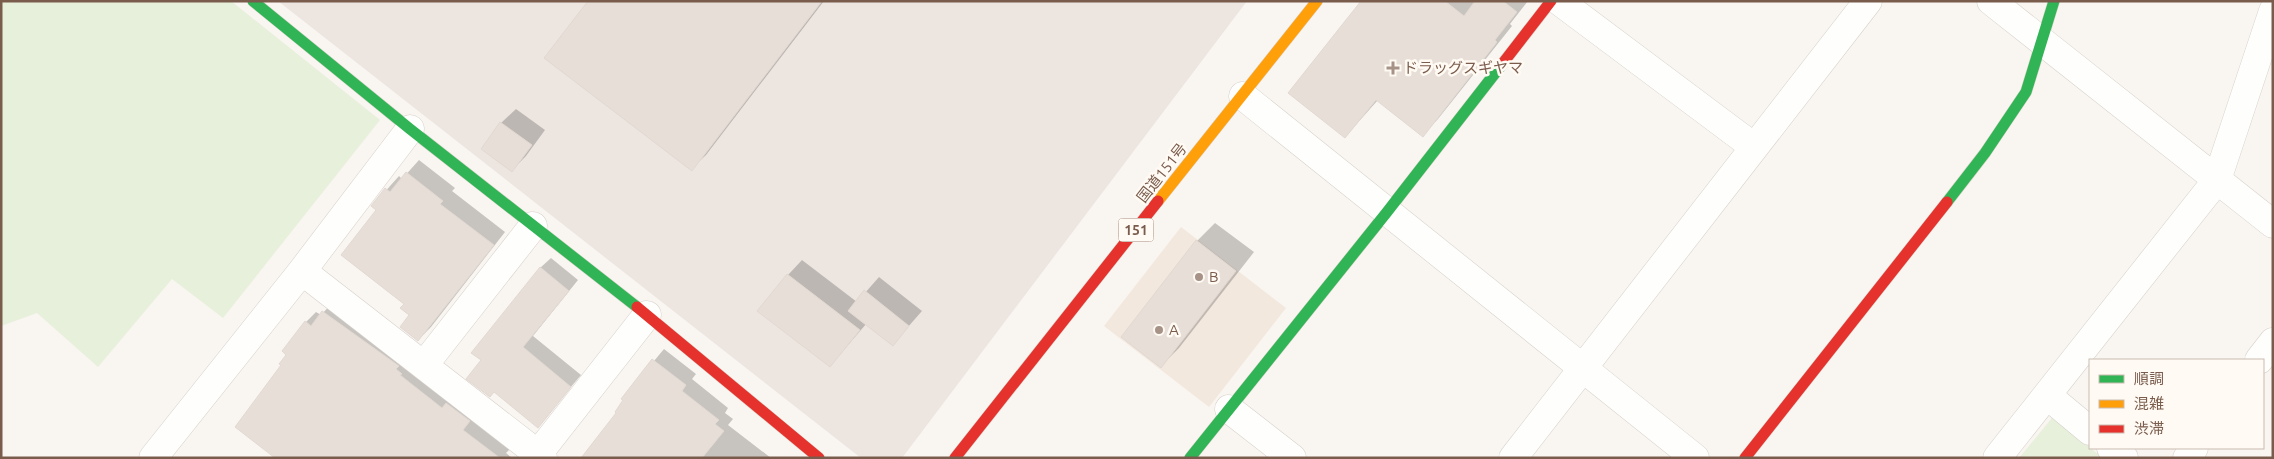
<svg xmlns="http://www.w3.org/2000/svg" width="2274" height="459" viewBox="0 0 2274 459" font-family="Ubuntu,'Noto Sans JP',sans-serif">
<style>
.residential{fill:#f2e8de}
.industrial{fill:#ede5e0}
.green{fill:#e7f0db}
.shadow{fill:#0003}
.building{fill:#e6ded7;stroke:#e2d8d2}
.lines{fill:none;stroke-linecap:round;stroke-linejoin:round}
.street-casing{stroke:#d7d1cb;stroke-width:29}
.fast-casing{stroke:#d9d2cb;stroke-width:12}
.slow-casing{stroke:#d9d2cb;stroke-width:12}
.jam-casing{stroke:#d9d2cb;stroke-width:12}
.street{stroke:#fefefd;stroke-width:28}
.fast{stroke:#30b455;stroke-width:11}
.slow{stroke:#ff9f0a;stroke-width:11}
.jam{stroke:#e5322d;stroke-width:11}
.poi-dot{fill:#a69286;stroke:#fffaf3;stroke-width:2}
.labels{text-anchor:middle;stroke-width:5;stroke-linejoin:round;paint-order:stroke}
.shield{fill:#fffaf3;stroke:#a28b7f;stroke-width:1}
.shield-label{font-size:14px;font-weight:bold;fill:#7a5c4d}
.poi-label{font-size:15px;fill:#7a5c4d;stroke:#fffaf3;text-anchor:start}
.street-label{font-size:15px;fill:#7a5c4d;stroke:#fffaf3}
</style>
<rect width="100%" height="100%" fill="#f9f5f0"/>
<path class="residential" d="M 1181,227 L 1286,308 L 1209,407 L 1104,326 Z"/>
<path class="industrial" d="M 278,1 L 1247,1 L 902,458 L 861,458 Z"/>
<path class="green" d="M 1,1 L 231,1 L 380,120 L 223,318 L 172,279 L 98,367 L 37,313 L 1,326 Z
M 2052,418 L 2103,458 L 2019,458 Z"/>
<path class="shadow" d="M 589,1 L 824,1 L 706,155 L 691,169 Z
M 1362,1 L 1528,1 L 1510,24 L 1512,26 L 1438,119 L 1423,135 L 1378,100 L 1345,137 Z
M 516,109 L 545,130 L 526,156 L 512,170 L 501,123 Z
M 419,160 L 455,188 L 452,191 L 505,232 L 431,327 L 418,340 L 378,209 L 373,205 L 399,176 L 402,179 Z
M 1215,223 L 1254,252 L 1179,348 L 1161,366 L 1197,241 Z
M 551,258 L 578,280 L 533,336 L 581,375 L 538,426 L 482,360 L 540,268 Z
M 802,260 L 857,302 L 879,277 L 922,311 L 893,344 L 867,323 L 830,366 L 759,311 L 788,275 Z
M 334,301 L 511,448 L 506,453 L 512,458 L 410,458 L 283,365 L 306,322 L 316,312 L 321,315 Z
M 664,349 L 696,374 L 692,379 L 728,408 L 725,413 L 733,419 L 728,425 L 771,458 L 585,458 L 618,413 L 625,400 L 623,398 Z"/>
<path class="building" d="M 588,1 L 822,1 L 692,171 L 544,58 Z
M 1361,1 L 1445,1 L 1464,16 L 1475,1 L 1503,1 L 1517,12 L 1495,40 L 1497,42 L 1423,137 L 1376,100 L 1345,138 L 1288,93 Z
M 500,122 L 532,145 L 512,172 L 481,149 Z
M 406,172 L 443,201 L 440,204 L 494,245 L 418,341 L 400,327 L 409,315 L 400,308 L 404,304 L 341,255 L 376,210 L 371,206 L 382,192 L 385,188 L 390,192 Z
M 1196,240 L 1236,271 L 1161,368 L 1121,337 Z
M 540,267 L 569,291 L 523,347 L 571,387 L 538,428 L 494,392 L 490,397 L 466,379 L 481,360 L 471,353 Z
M 787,274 L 860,330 L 830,367 L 757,311 Z
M 864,290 L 909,326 L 893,346 L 848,311 Z
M 322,311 L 399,366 L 396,369 L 402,374 L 400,375 L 442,408 L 446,403 L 470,421 L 463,430 L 500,458 L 275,458 L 235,427 L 281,365 L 279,364 L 286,355 L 282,351 L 305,321 L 311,326 Z
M 652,359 L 686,385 L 682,391 L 719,420 L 715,424 L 724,431 L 702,458 L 581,458 L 616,413 L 615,412 L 623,400 L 621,399 Z"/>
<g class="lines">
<defs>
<path id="street" d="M 1559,1 L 1754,147
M 1991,1 L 2273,224
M 1243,96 L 1695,458
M 302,271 L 543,458
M 2259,360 L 2273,342
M 424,365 L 533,226
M 2048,396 L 2090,431
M 1229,409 L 1292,458
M 2111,448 L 2124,458
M 538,454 L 647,315
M 153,458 L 302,271 L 410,129
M 1513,458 L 1868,1
M 1997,458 L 2217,180 L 2273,11
M 2187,458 L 2194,448"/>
<path id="fast" d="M 253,1 L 410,129 L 637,307
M 1947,202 L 1985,153 L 2026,92 L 2054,1
M 1190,458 L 1387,212 L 1503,63"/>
<path id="slow" d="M 1158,201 L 1317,1"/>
<path id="jam" d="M 1503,63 L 1551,1
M 637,307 L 819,458
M 955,458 L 1158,201
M 1745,458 L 1947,202"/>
</defs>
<use href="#street" class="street-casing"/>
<use href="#fast" class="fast-casing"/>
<use href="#slow" class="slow-casing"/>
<use href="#jam" class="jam-casing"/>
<use href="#street" class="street"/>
<use href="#fast" class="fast"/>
<use href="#slow" class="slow"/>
<use href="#jam" class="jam"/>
</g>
<g class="poi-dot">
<path d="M1390.5 60.5h5v5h5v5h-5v5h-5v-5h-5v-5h5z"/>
<circle cx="1199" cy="277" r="5"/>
<circle cx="1159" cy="330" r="5"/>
</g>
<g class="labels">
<rect class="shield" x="1118.5" y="218.5" width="35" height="23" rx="4"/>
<g class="shield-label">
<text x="1136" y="235">151</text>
</g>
<g class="poi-label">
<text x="1403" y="73">ドラッグスギヤマ</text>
<text x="1209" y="282">B</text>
<text x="1169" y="335">A</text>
</g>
<g class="street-label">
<text transform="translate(1162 173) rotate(-52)" y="5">国道151号</text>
</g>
</g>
<rect width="2274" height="459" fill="none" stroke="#7a5c4d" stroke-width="5"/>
<rect x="2089" y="359" width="175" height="90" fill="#fffaf3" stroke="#cabbb1"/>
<rect x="2099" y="375" width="25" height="8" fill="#30b455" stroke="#cabbb1"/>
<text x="2134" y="384" font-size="15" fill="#7a5c4d">順調</text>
<rect x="2099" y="400" width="25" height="8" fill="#ff9f0a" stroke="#cabbb1"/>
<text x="2134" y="409" font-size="15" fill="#7a5c4d">混雑</text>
<rect x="2099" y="425" width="25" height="8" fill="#e5322d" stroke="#cabbb1"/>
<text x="2134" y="434" font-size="15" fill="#7a5c4d">渋滞</text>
</svg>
